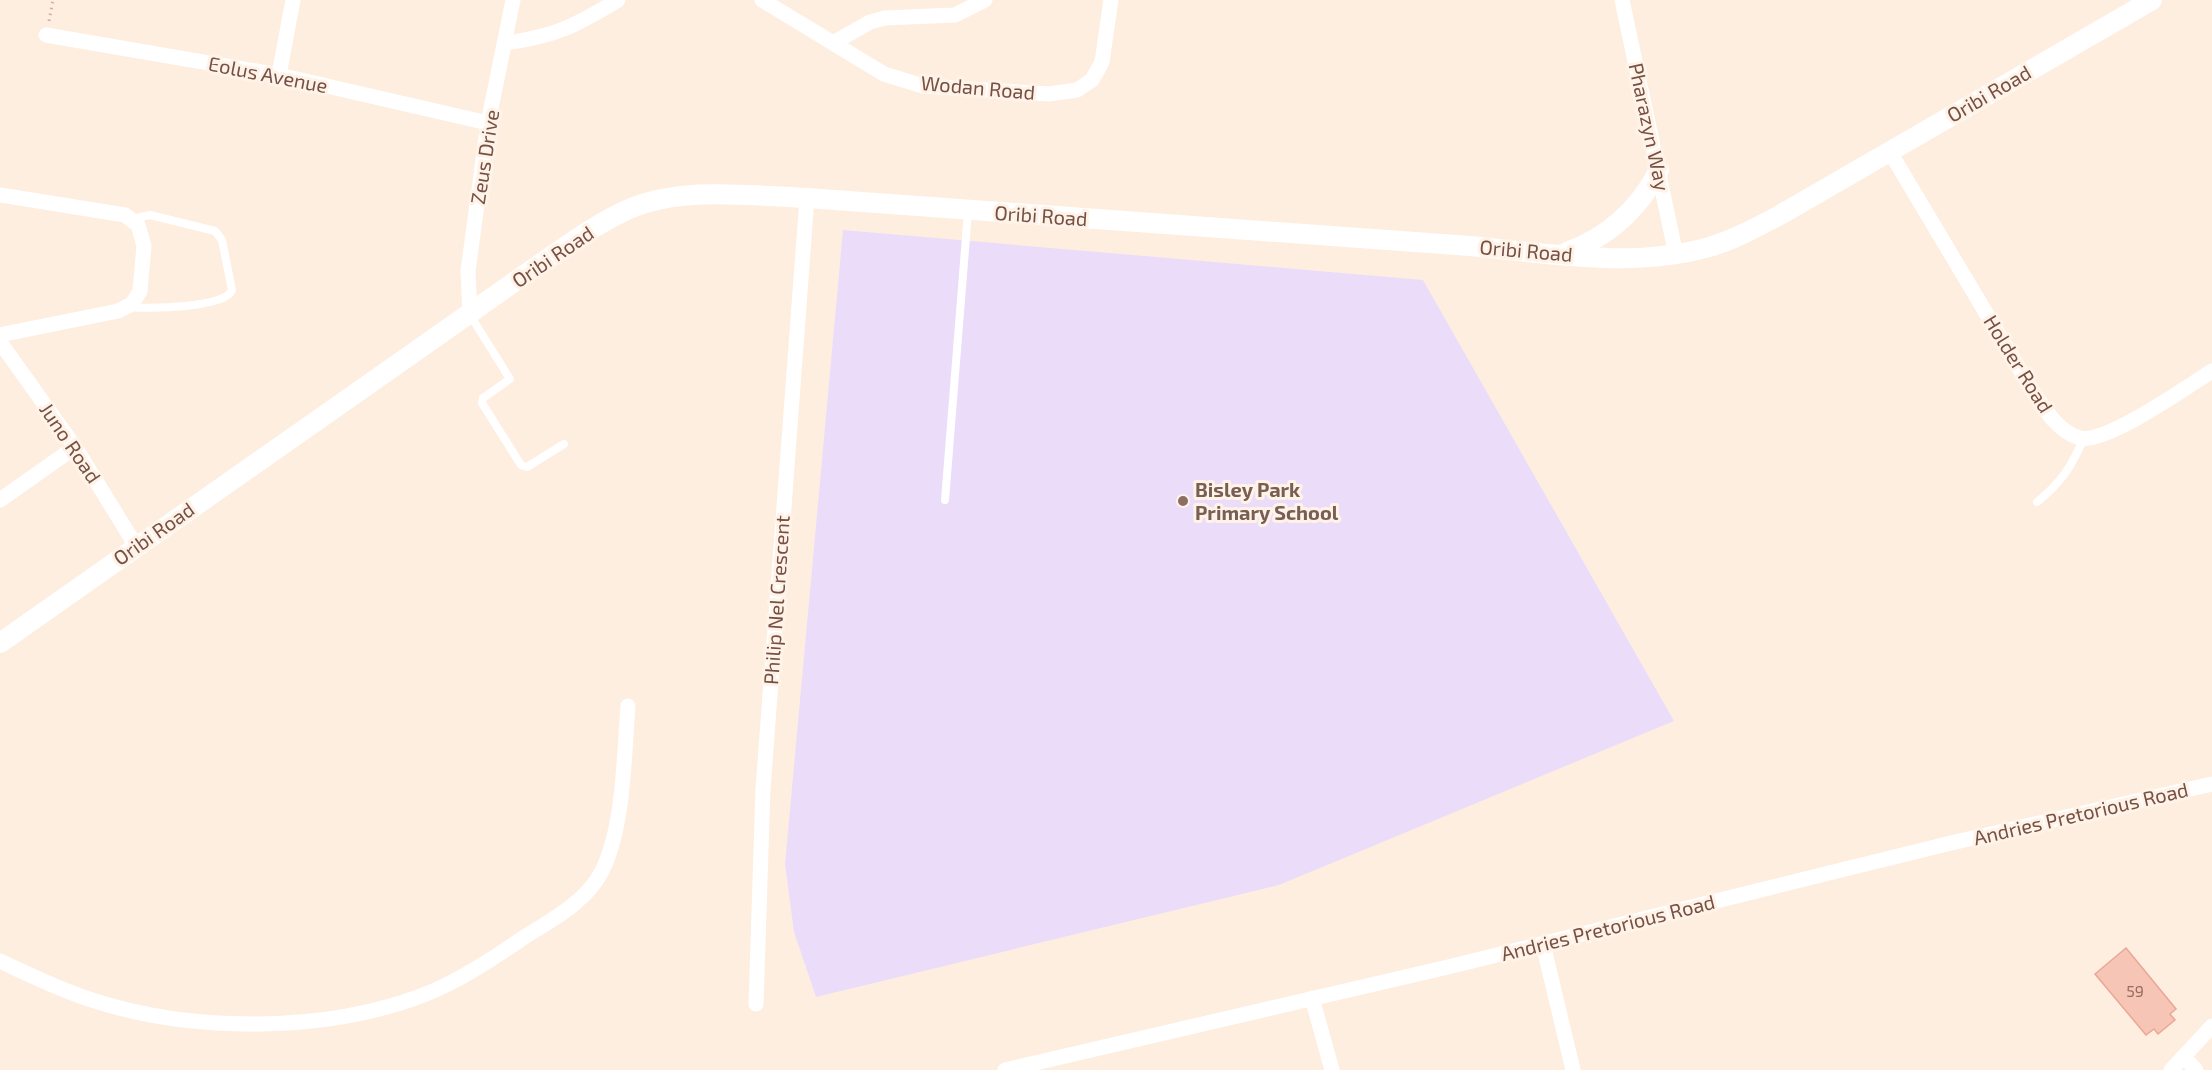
<svg xmlns="http://www.w3.org/2000/svg" width="2212" height="1070" viewBox="0 0 2212 1070" font-family="'Exo 2',sans-serif">
<style>
.education{fill:#ebddfa}
.building{fill:#f6c5b5;stroke:#eaa894;stroke-width:1.5}
.lines{fill:none;stroke-linecap:round;stroke-linejoin:round}
.path{stroke:#dba898;stroke-width:3;stroke-dasharray:1.5 4.5;stroke-linecap:butt}
.service{stroke:#fff;stroke-width:8}
.minor{stroke:#fff;stroke-width:15}
.tertiary{stroke:#fff;stroke-width:20}
.education-dot{fill:#8d6e63;stroke:#fff3e8;stroke-width:2}
.labels{text-anchor:middle;stroke-width:6;stroke-linejoin:round;paint-order:stroke}
.number-label{font-size:16px;fill:#976d61}
.street-label{font-size:20px;fill:#775045;stroke:#fff3e8}
.education-label{font-size:20px;font-weight:bold;fill:#785e54;stroke:#fff3e8;text-anchor:start}
</style>
<rect width="100%" height="100%" fill="#feeee0"/>
<path class="education" d="M 843,230 L 1423,280 L 1674,721 L 1279,885 L 816,997 L 794,932 L 785,864 Z"/>
<path class="building" d="M 2126,948 L 2176,1009 L 2170,1014 L 2175,1020 L 2158,1034 L 2154,1029 L 2146,1035 L 2095,974 Z"/>
<g class="lines">
<path class="path" d="M 49,21 L 53,0"/>
<path class="service" d="M 128,307 C 147,309 226,308 232,290 L 222,240 L 215,231 L 150,215 L 132,219
M 470,315 L 510,379 L 483,398 L 482,403 L 521,465 L 527,467 L 564,444
M 945,500 L 968,212
M 2037,502 C 2062,482 2071,467 2084,438"/>
<path class="minor" d="M 762,0 L 884,74 L 923,86 L 1049,94 L 1077,90 L 1092,80 L 1102,62 L 1111,0
M 1622,0 L 1676,255
M 46,35 L 279,75 L 488,123
M 506,43 C 556,36 575,26 618,0
M 833,43 L 870,22 L 885,18 L 955,15 L 985,0
M 279,75 L 293,0
M 1890,152 L 2029,385 C 2042,405 2056,431 2080,438 C 2106,444 2187,387 2212,371
M 0,195 L 125,215 L 138,225 L 144,246 L 140,291 L 132,304 L 118,311 L 0,335
M 470,315 L 468,271 L 488,123 L 513,0
M 0,342 L 75,447 L 136,546
M 0,500 L 75,447
M 1543,944 L 1573,1070
M 0,961 C 30,975 60,990 92,1000 C 192,1033 327,1033 426,994 C 459,981 491,960 520,940 C 549,921 586,903 602,871 C 624,827 624,755 628,706
M 1312,998 L 1332,1070
M 756,1004 L 763,789 L 807,198
M 2185,1058 L 2196,1070
M 1005,1070 L 1448,967 L 1951,843 L 2212,784
M 2171,1070 L 2212,1026"/>
<path class="tertiary" d="M 1567,252 C 1608,237 1639,209 1659,170
M 0,643 L 527,273 C 560,251 593,225 629,209 C 684,186 749,196 807,198 L 1470,246 C 1547,253 1633,269 1709,247 C 1734,240 1757,227 1780,215 L 2152,0"/>
</g>
<circle class="education-dot" cx="1183" cy="501" r="6"/>
<g class="labels">
<g class="number-label">
<text x="2135" y="997">59</text>
</g>
<g class="street-label">
<text transform="translate(268 75) rotate(11)" y="7">Eolus Avenue</text>
<text transform="translate(978 88) rotate(5)" y="7">Wodan Road</text>
<text transform="translate(1989 94) rotate(-30)" y="7">Oribi Road</text>
<text transform="translate(1649 127) rotate(78)" y="7">Pharazyn Way</text>
<text transform="translate(485 157) rotate(-81)" y="7">Zeus Drive</text>
<text transform="translate(1041 216) rotate(4)" y="7">Oribi Road</text>
<text transform="translate(1526 251) rotate(5)" y="7">Oribi Road</text>
<text transform="translate(553 257) rotate(-34)" y="7">Oribi Road</text>
<text transform="translate(2018 364) rotate(58)" y="7">Holder Road</text>
<text transform="translate(70 443) rotate(56)" y="7">Juno Road</text>
<text transform="translate(154 534) rotate(-35)" y="7">Oribi Road</text>
<text transform="translate(777 600) rotate(-86)" y="7">Philip Nel Crescent</text>
<text transform="translate(2081 814) rotate(-13)" y="7">Andries Pretorious Road</text>
<text transform="translate(1608 928) rotate(-14)" y="7">Andries Pretorious Road</text>
</g>
<g class="education-label">
<text x="1195" y="497">Bisley Park<tspan x="1195" dy="23">Primary School</tspan></text>
</g>
</g>
</svg>
